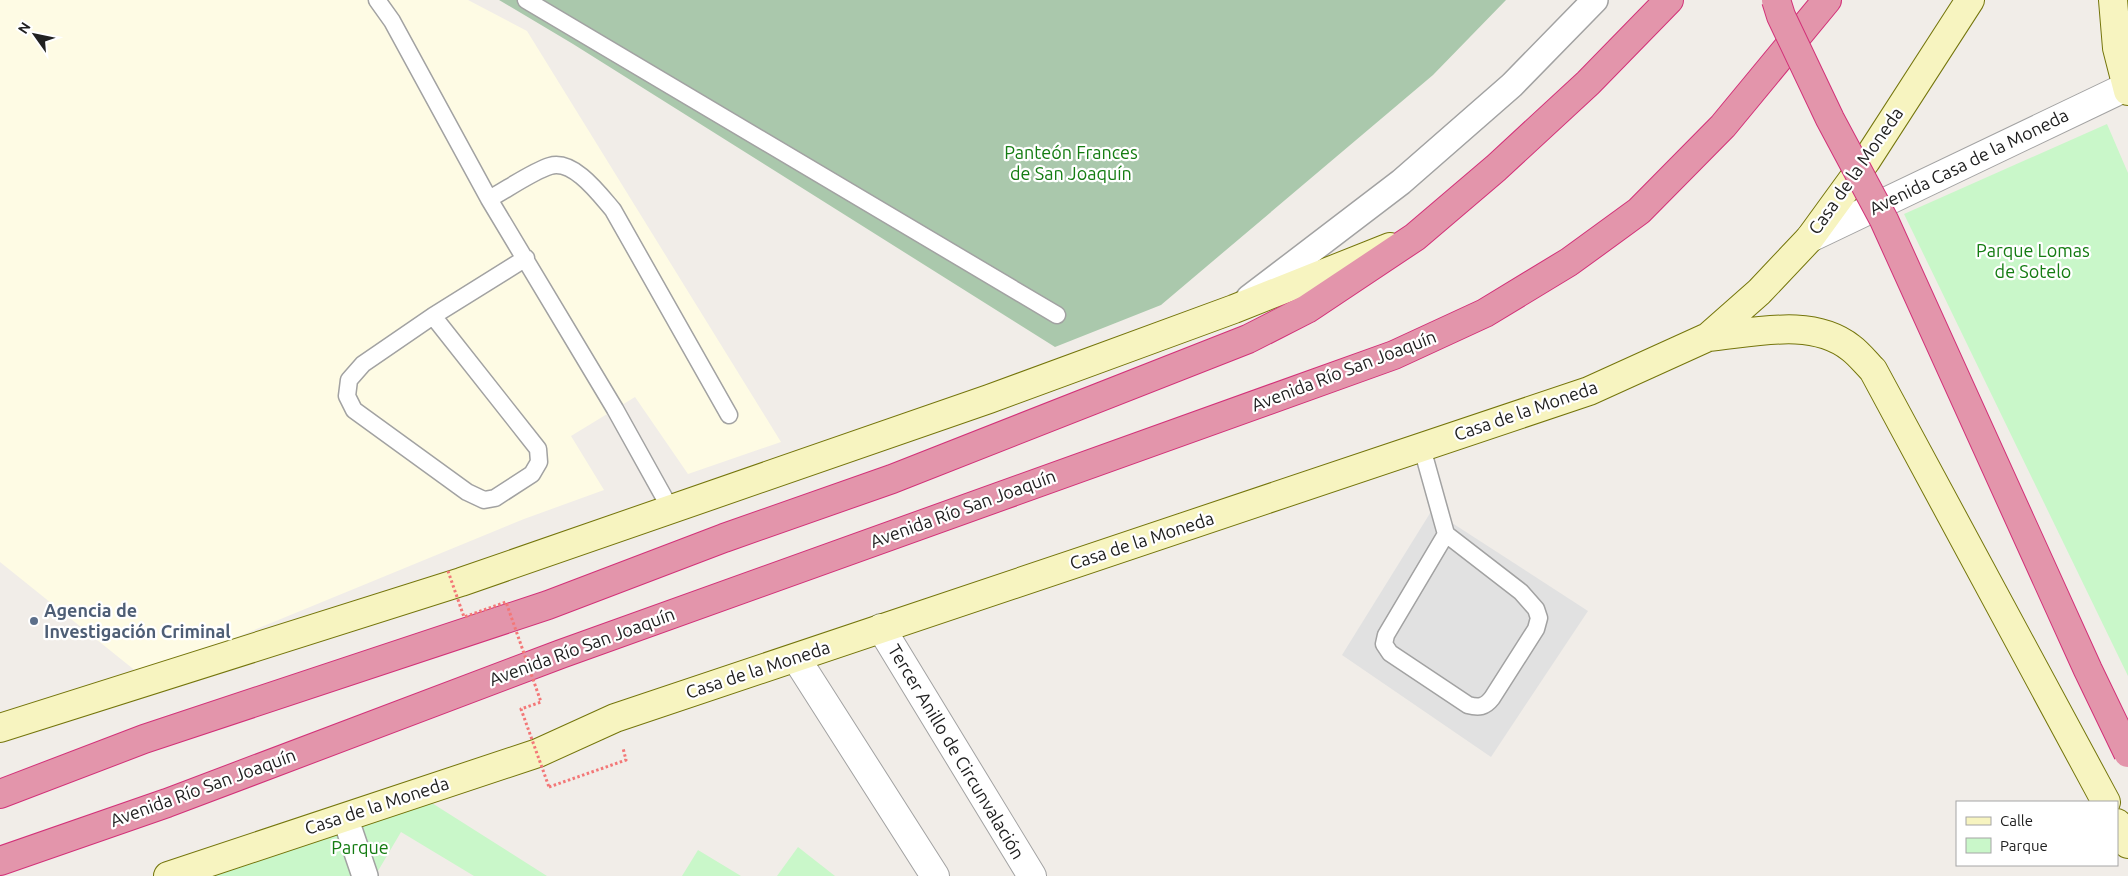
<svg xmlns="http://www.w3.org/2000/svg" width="2128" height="876" viewBox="0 0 2128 876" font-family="Ubuntu,sans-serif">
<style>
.education{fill:#fefbe4}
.cemetery{fill:#aac8ac}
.park{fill:#c9f7c9}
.parking{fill:#e1e1e1}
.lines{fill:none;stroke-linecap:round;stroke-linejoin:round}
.service-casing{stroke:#a2a2a2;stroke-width:19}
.pedestrian-casing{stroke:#a2a2a2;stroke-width:28}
.minor-casing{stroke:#a2a2a2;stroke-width:30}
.tertiary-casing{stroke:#a2a2a2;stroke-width:30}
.secondary-casing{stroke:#74750b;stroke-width:30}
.motorway-casing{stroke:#d23178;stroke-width:30}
.path{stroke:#f37777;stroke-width:3;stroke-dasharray:2.5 2.5;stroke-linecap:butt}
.service{stroke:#fff;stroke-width:16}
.pedestrian{stroke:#fff;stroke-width:25}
.minor{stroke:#fff;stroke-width:28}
.tertiary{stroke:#fff;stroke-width:28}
.secondary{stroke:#f7f4c0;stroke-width:28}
.motorway{stroke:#e395ab;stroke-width:28}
.motorway-bridge-casing{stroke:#d23178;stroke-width:30;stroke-linecap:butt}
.path-bridge{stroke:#f37777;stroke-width:3;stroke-dasharray:2.5 2.5;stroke-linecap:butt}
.motorway-bridge{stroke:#e395ab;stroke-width:28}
.service-dot{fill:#5c6f8a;stroke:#fff;stroke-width:2}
.labels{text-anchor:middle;stroke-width:4.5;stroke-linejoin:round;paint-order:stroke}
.park-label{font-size:18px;fill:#147c12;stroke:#fff}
.street-label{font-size:18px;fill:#212121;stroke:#fff}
.service-label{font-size:18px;font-weight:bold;fill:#4e5e75;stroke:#fff;text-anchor:start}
</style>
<rect width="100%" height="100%" fill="#f1ede8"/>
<path class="education" d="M 0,0 L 468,0 L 527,31 L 781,442 L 688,474 L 635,397 L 571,436 L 604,490 L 524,519 L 142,676 L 0,562 Z"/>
<path class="cemetery" d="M 499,0 L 1506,0 L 1433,75 L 1161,305 L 1055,347 L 573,44 Z"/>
<path class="park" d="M 2107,124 L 2128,173 L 2128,676 L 1904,214 Z
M 424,798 L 547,876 L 474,876 L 401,832 L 375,876 L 201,876 Z
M 798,847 L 835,876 L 777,876 Z
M 698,850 L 741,876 L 682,876 Z"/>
<path class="parking" d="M 1432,510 L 1588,611 L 1491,757 L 1342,655 Z"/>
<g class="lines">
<defs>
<path id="service" d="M 377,0 L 392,21 L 489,199 L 615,409 L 670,508
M 526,0 L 1057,315
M 489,199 C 506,190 533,171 550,166 C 574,159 600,195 613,210 L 729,415
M 433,316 L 538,449 L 539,462 L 532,474 L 495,498 L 484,500 L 467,492 L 354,410 L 347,396 L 349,380 L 363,364 L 433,316 L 526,258
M 1422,448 L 1446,534 L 1521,592 L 1536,609 L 1539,618 L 1536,629 L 1492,698 C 1485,707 1479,708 1468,705 L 1390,653 L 1384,644 L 1386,635 L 1446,534"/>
<path id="pedestrian" d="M 1249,298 L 1401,182 L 1512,85 L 1595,0
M 345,817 L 365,876"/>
<path id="minor" d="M 881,628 L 1032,876
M 796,658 L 935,876"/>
<path id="tertiary" d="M 1810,238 L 2128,86"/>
<path id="secondary" d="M 2113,0 L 2117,48 L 2128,91
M 1708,337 C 1753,333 1812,317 1851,348 C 1859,354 1866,363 1873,370 L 2106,802
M 0,728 L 461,582 L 989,399 L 1234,309 L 1390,247
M 2117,823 L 2128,844
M 168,876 L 538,753 L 615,718 L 1589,391 L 1708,337 L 1759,292 L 1810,238 L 1866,161 L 1970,0"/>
<path id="motorway" d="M 0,794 L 144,739 L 548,605 L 724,538 L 892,479 L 1248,339 L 1307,309 L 1415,237 L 1496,168 L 1588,83 L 1669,0
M 0,861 L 167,803 L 561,654 L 1394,355 L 1485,313 L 1569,262 L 1639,211 L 1723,126 L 1827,0"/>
</defs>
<use href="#service" class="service-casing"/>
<use href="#pedestrian" class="pedestrian-casing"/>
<use href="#minor" class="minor-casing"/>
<use href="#tertiary" class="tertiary-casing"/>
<use href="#secondary" class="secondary-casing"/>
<use href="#motorway" class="motorway-casing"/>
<path class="path" d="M 549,787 L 626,760 L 623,748"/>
<use href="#service" class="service"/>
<use href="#pedestrian" class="pedestrian"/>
<use href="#minor" class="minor"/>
<use href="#tertiary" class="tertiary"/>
<use href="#secondary" class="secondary"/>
<use href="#motorway" class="motorway"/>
<defs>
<path id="motorway-bridge" d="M 1776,0 L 1781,16 L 1830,119 L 1884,220 L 2088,670 L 2128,753"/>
</defs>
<use href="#motorway-bridge" class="motorway-bridge-casing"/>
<path class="path-bridge" d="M 448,571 L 464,617 L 506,602 L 541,702 L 521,709 L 549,787"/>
<use href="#motorway-bridge" class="motorway-bridge"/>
</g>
<circle class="service-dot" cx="34" cy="621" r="5"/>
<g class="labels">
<g class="park-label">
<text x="1071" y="159">Panteón Frances<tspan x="1071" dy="21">de San Joaquín</tspan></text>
<text x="2033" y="257">Parque Lomas<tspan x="2033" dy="21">de Sotelo</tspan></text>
<text x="360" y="854">Parque</text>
</g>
<g class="street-label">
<text transform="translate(1969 162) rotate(-26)" y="6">Avenida Casa de la Moneda</text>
<text transform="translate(1856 171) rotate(-55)" y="6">Casa de la Moneda</text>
<text transform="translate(1344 371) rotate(-21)" y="6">Avenida Río San Joaquín</text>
<text transform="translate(1526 411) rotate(-19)" y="6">Casa de la Moneda</text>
<text transform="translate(963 509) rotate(-20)" y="6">Avenida Río San Joaquín</text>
<text transform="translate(1142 541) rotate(-18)" y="6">Casa de la Moneda</text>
<text transform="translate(582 647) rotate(-20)" y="6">Avenida Río San Joaquín</text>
<text transform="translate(758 670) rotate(-18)" y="6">Casa de la Moneda</text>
<text transform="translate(956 752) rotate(59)" y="6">Tercer Anillo de Circunvalación</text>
<text transform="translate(203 788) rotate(-20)" y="6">Avenida Río San Joaquín</text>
<text transform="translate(377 806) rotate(-18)" y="6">Casa de la Moneda</text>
</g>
<g class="service-label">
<text x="44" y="617">Agencia de<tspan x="44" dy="21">Investigación Criminal</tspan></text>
</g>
</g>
<rect x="1956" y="801" width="162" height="65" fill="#ffffff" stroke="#a6a6a6"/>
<rect x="1966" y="817" width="25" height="8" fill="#f7f4c0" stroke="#a6a6a6"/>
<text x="2000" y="826" font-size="15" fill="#212121">Calle</text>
<rect x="1966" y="838" width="25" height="15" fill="#c9f7c9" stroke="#a6a6a6"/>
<text x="2000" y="851" font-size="15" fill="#212121">Parque</text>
<g transform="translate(35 35) rotate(303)" stroke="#ffffff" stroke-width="4" paint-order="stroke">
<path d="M0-4L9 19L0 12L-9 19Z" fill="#212121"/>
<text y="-8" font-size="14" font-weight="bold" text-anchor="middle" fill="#212121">N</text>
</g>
</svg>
